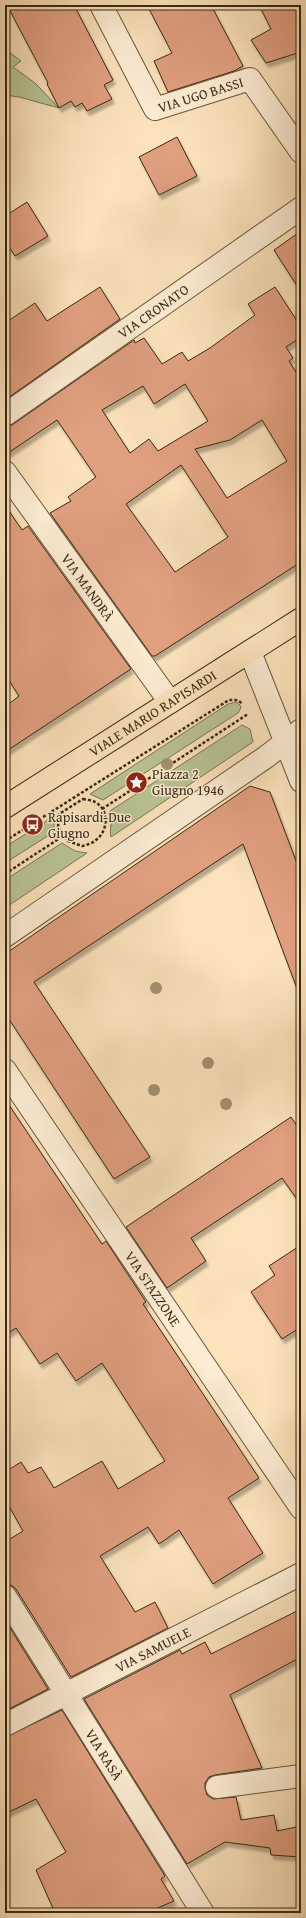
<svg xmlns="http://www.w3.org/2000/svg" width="306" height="1918" viewBox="0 0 306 1918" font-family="'Gentium Book Plus',serif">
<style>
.green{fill:#b9c494;stroke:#797653}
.building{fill:#e09f7f;stroke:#392812;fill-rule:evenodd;filter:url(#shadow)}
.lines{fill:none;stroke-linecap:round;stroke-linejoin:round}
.minor-casing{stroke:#6a563c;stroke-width:24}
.major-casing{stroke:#392812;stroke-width:24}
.path{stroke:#392812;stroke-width:2.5;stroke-dasharray:3 2;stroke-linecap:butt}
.minor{stroke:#fcecd3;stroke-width:22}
.major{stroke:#fbe2bb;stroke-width:22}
.tree{fill:#a29170}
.labels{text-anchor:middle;stroke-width:3;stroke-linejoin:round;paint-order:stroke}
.street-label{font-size:14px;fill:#392812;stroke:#fcecd3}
.poi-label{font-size:14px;fill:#392812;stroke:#fcecd3;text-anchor:start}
</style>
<defs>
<filter id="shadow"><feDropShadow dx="2.5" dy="4.5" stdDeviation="1" flood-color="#0004"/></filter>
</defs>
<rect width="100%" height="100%" fill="#fbe2bb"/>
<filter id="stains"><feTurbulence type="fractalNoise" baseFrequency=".005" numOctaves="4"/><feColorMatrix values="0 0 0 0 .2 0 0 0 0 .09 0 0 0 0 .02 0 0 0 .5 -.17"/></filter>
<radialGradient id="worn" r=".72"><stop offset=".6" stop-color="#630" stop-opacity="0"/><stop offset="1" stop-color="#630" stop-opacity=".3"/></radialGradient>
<path class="green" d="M 5,49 L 21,61 L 13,67 L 35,83 L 59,108 L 19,97 L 5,95 Z
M 236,702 L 240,705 L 241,708 L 238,713 L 103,800 L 90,794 L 228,704 Z
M 242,725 L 250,729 L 253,742 L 111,837 C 109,830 113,821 110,811 Z
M 54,816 L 54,832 L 5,863 L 5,847 Z
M 62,843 L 75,851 L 87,853 L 5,908 L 5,880 Z"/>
<path class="building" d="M 7,5 L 74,5 L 113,80 L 104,85 L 112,99 L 87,111 L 82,103 L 75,107 L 71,101 L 59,108 L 47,84 L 48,83 Z
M 147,5 L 211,5 L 243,66 L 234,71 L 168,92 L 154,61 L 172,53 Z
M 259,5 L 301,5 L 301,52 L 266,63 L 251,40 L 271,29 Z
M 177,137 L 197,176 L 159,195 L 139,157 Z
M 27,202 L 48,236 L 15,256 L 5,241 L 5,216 Z
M 301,231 L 301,292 L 274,250 Z
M 100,287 L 120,319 L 5,400 L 5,323 L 35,303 L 47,321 Z
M 275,287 L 301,327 L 301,337 L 286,347 L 293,358 L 289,361 L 301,380 L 301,562 L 155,656 L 152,656 L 50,513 L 71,501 L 68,497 L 96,477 L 57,420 L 5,455 L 5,427 L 12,425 L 134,340 L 135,343 L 144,338 L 162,364 L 182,352 L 188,361 L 210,348 L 255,315 L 248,304 ZM 185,384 L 208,421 L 158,451 L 149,439 L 130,453 L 102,410 L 143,386 L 154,404 ZM 262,420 L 287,461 L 227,498 L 195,449 L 230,440 ZM 181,465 L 228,537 L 175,572 L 126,504 Z
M 5,505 L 22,530 L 28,526 L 131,669 L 5,752 L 5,707 L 19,696 L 5,674 Z
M 250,786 L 270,792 L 301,874 L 301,994 L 299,994 L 243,844 L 34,982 L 150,1157 L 114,1179 L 5,1013 L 5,954 Z
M 5,1099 L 102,1244 L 106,1241 L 146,1302 L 143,1304 L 259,1478 L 228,1498 L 263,1553 L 213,1584 L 179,1530 L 159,1544 L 148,1527 L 100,1556 L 135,1612 L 155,1602 L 168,1628 L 71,1677 L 16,1589 L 11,1585 L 5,1584 L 5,1542 L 23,1531 L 5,1499 L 5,1472 L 21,1462 L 28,1473 L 41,1467 L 54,1488 L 102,1461 L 118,1489 L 165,1461 L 102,1363 L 76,1381 L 57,1353 L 40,1364 L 16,1328 L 5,1335 Z
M 291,1117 L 301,1132 L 301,1205 L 282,1178 L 191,1238 L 206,1261 L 167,1288 L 126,1227 Z
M 301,1245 L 301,1327 L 282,1339 L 251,1292 L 275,1275 L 269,1266 Z
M 301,1609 L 301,1657 L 230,1695 L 262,1768 L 215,1775 L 209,1777 L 205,1783 L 205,1788 L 207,1795 L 213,1799 L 236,1797 L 241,1820 L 274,1815 L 277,1831 L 301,1826 L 301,1857 L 271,1855 L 270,1848 L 225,1842 L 187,1864 L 84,1699 L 180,1650 L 182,1654 L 205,1642 L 211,1654 Z
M 5,1620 L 48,1689 L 5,1711 Z
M 62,1710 L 165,1876 L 161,1879 L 174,1901 L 146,1913 L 55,1913 L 36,1870 L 66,1852 L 36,1799 L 5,1814 L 5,1737 Z"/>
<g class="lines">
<defs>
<g id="minor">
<path id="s1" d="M 101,5 L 155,109 L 250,79 L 301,152"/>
<path id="s2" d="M 5,415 L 301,208"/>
<path id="s3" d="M 5,472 L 170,702"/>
<path d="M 250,652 L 301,781"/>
<path d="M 5,936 L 266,757 L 301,730"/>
<path id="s4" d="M 5,1070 L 301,1508"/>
<path id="s5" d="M 5,1596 L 203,1913"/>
<path id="s6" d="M 5,1725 L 301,1574"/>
<path d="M 217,1787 L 301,1776"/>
</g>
<g id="major">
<path id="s7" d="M 5,807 L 301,619"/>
</g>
</defs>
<use href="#minor" class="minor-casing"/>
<use href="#major" class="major-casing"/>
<path class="path" d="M 83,799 C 87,800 92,800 95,802 C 110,810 108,831 96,840 C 93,843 87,845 82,846 L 68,841 L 58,827 L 59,814 Z
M 102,809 L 248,714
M 5,841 L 229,700 L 236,700 L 242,703
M 5,874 L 63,836"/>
<use href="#minor" class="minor"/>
<use href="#major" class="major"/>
</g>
<g class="tree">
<circle cx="167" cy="764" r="6"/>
<circle cx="156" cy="988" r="6"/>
<circle cx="208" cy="1063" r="6"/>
<circle cx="154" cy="1090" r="6"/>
<circle cx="226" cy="1104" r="6"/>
</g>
<defs>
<symbol id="sight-disc" viewBox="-11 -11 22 22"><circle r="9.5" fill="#8f2418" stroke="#fcecd3"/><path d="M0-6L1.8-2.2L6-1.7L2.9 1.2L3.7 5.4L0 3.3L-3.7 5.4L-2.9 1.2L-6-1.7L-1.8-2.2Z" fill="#fff"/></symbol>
<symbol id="bus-disc" viewBox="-11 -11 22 22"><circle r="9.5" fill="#8f2418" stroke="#fcecd3"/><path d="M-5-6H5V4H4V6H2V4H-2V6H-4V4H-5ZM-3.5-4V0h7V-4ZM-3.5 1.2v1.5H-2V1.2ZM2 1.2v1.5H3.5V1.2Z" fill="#fff"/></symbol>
</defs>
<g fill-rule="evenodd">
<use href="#sight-disc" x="124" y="770" width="25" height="25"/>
<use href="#bus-disc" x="20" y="812" width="25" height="25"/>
</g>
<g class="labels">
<g class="street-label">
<text dy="5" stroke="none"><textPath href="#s1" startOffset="165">VIA UGO BASSI</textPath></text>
<text dy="5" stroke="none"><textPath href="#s2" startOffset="181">VIA CRONATO</textPath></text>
<text dy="5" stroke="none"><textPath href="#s3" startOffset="142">VIA MANDRÀ</textPath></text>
<text dy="5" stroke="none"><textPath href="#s7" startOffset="175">VIALE MARIO RAPISARDI</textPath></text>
<text dy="5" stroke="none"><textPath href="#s4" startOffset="264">VIA STAZZONE</textPath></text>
<text dy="5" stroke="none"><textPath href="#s6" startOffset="166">VIA SAMUELE</textPath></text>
<text dy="5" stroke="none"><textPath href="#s5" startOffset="187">VIA RASÀ</textPath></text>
</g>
<g class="poi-label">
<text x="152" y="779">Piazza 2<tspan x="152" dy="16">Giugno 1946</tspan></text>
<text x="48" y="822">Rapisardi-Due<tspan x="48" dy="16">Giugno</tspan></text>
</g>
</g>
<rect width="306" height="1918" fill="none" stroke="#fbe2bb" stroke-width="20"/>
<rect x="6" y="6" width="294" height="1906" fill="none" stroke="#392812" stroke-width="2"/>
<rect x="10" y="10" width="286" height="1898" fill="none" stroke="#392812"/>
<rect width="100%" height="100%" filter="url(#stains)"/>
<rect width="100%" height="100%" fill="url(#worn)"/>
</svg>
